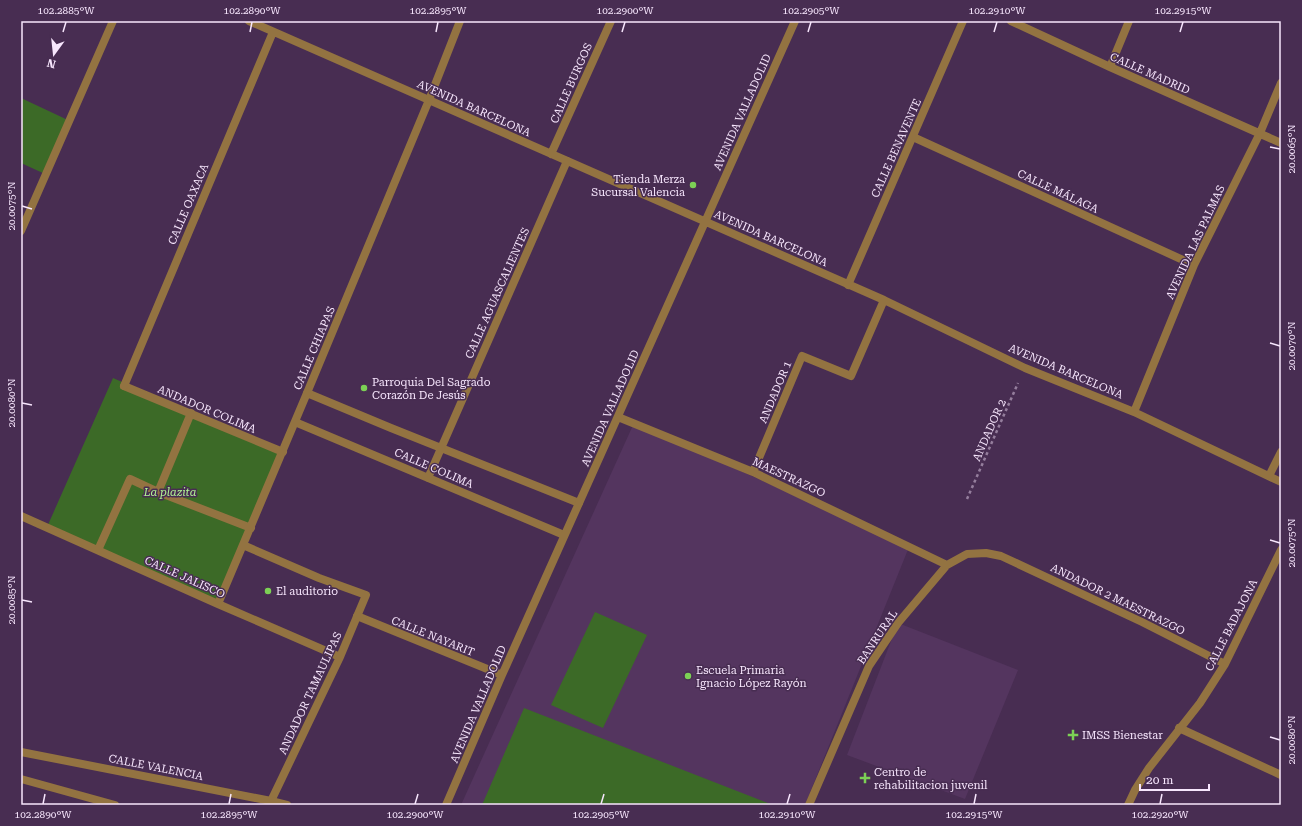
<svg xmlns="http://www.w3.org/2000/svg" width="1302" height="826" viewBox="0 0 1302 826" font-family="'Roboto Serif',serif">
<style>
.built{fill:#54355f}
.green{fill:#3c6a27}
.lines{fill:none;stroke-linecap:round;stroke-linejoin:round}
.path{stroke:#957e9d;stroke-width:2.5;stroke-dasharray:3 3;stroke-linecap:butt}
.pedestrian{stroke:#937341;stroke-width:8}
.minor{stroke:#937341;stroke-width:8}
.tertiary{stroke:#937341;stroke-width:8}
.ticks{fill:none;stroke:#f7e6fd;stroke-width:1.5}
.poi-dot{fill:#7cd155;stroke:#482d52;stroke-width:1.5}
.labels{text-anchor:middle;stroke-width:3;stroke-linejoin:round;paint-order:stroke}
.street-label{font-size:11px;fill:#f7e6fd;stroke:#482d52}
.poi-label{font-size:11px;fill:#f7e6fd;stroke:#482d52;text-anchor:start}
.park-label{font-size:11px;font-style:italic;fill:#b1f695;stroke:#482d52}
.neatline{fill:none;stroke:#f7e6fd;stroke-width:1.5}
.ticks-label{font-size:10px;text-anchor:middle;fill:#f7e6fd}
</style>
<rect width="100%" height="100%" fill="#482d52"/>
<path class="built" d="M 634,423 L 909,547 L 805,805 L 461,805 Z
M 898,623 L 1018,670 L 965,799 L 847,755 Z"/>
<path class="green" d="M 21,98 L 70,121 L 45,174 L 21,163 Z
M 113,378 L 283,452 L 218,604 L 47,527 Z
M 595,612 L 647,635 L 603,728 L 551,705 Z
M 524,708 L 773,805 L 482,805 Z"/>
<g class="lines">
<path class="path" d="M 967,499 L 1018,383"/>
<path class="pedestrian" d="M 21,231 L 113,21
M 124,386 L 283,452
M 295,422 L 564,535
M 428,478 L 567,161
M 158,492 L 251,528
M 21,516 L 218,604 L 340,657
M 243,545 L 319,578 L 366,595 L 340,657 L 271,801
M 98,550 L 130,479 L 158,492 L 191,413
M 218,604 L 307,393 L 391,428 L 579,503"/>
<path class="minor" d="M 249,21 L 884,300 L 1025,368 L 1134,412 L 1281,482
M 1011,21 L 1110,67 L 1281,143
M 1110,67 L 1129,21
M 913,137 L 1194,265
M 551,154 L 611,21
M 848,285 L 963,21
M 124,386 L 273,32
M 307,393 L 429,100 L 460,21
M 1134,412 L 1194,265 L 1260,133 L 1281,83
M 618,417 L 753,472 L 947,565
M 753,472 L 802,356 L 851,376 L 884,300
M 1269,476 L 1281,452
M 357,616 L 502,675
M 1179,728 L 1281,775
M 446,805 L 502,675 L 795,21
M 809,805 L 869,666 L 898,623 L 947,565 L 967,554 L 986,553 L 1001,556 L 1142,622 L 1225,664
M 1128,805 L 1135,790 L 1149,768 L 1200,703 L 1225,664 L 1281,550"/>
<path class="tertiary" d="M 21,752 L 271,801 L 287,805
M 21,779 L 115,805"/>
</g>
<path class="ticks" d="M 63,32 L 66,22M 250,32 L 252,22M 436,32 L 438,22M 622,32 L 625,22M 808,32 L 811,22M 994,32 L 997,22M 1180,32 L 1183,22M 1270,147 L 1280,149M 22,206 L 32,209M 1270,343 L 1280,346M 22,403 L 32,405M 1270,540 L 1280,543M 22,600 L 32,602M 1270,737 L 1280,740M 43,804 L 45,794M 229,804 L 231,794M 415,804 L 418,794M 601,804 L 604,794M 787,804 L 790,794M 974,804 L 976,794M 1160,804 L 1162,794"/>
<g class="poi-dot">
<circle cx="693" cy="185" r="4"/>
<circle cx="364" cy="388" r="4"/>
<circle cx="268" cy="591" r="4"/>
<circle cx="688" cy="676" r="4"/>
<path d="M1071 729h4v4h4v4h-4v4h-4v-4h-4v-4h4z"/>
<path d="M863 772h4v4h4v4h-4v4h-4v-4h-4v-4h4z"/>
</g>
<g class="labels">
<g class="street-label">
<text transform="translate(1150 73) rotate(24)" y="4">CALLE MADRID</text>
<text transform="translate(571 83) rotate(-66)" y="4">CALLE BURGOS</text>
<text transform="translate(474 108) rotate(24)" y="4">AVENIDA BARCELONA</text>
<text transform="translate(742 112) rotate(-66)" y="4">AVENIDA VALLADOLID</text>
<text transform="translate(896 148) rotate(-66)" y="4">CALLE BENAVENTE</text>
<text transform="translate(1058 191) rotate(25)" y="4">CALLE MÁLAGA</text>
<text transform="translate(188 204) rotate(-67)" y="4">CALLE OAXACA</text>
<text transform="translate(771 238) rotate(24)" y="4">AVENIDA BARCELONA</text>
<text transform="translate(1195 242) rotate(-65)" y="4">AVENIDA LAS PALMAS</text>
<text transform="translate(497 293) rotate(-66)" y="4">CALLE AGUASCALIENTES</text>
<text transform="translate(314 348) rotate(-67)" y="4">CALLE CHIAPAS</text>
<text transform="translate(1066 371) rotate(23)" y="4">AVENIDA BARCELONA</text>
<text transform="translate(775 392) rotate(-67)" y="4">ANDADOR 1</text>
<text transform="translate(610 408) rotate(-66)" y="4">AVENIDA VALLADOLID</text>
<text transform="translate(207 409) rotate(23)" y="4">ANDADOR COLIMA</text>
<text transform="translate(989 430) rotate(-66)" y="4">ANDADOR 2</text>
<text transform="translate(434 468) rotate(23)" y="4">CALLE COLIMA</text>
<text transform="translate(789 477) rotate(25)" y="4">MAESTRAZGO</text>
<text transform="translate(185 577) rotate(24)" y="4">CALLE JALISCO</text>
<text transform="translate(1118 599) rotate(26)" y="4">ANDADOR 2 MAESTRAZGO</text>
<text transform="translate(1231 625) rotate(-63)" y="4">CALLE BADAJONA</text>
<text transform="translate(433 636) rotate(22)" y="4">CALLE NAYARIT</text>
<text transform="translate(877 637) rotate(-56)" y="4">BANRURAL</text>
<text transform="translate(310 693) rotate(-65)" y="4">ANDADOR TAMAULIPAS</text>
<text transform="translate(478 704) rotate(-67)" y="4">AVENIDA VALLADOLID</text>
<text transform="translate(156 767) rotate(11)" y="4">CALLE VALENCIA</text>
</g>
<g class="poi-label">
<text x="685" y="183" text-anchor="end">Tienda Merza<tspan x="685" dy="13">Sucursal Valencia</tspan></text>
<text x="372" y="386">Parroquia Del Sagrado<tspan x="372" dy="13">Corazón De Jesús</tspan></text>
<text x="276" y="595">El auditorio</text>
<text x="696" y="674">Escuela Primaria<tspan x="696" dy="13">Ignacio López Rayón</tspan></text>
<text x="1082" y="739">IMSS Bienestar</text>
<text x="874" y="776">Centro de<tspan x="874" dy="13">rehabilitacion juvenil</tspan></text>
</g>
<g class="park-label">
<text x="170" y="496">La plazita</text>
</g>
</g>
<rect width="1302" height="826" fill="none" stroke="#482d52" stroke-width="44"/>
<g transform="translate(54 54) rotate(195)" stroke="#482d52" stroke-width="3" paint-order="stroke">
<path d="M0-3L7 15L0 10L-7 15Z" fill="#f7e6fd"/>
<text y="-6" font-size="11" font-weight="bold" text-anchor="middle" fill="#f7e6fd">N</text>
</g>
<path d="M1140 784v6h69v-6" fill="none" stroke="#f7e6fd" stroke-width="2"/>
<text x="1146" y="784" font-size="12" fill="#f7e6fd" stroke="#482d52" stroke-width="3" paint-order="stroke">20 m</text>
<rect x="22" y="22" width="1258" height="782" class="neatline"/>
<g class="ticks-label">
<text x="66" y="14">102.2885°W</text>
<text x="252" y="14">102.2890°W</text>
<text x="438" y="14">102.2895°W</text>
<text x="625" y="14">102.2900°W</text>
<text x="811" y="14">102.2905°W</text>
<text x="997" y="14">102.2910°W</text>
<text x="1183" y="14">102.2915°W</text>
<text transform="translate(1291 149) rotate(-90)" y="4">20.0065°N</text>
<text transform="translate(11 206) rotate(-90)" y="4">20.0075°N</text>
<text transform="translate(1291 346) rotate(-90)" y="4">20.0070°N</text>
<text transform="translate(11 403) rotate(-90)" y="4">20.0080°N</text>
<text transform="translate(1291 543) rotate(-90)" y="4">20.0075°N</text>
<text transform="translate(11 600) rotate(-90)" y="4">20.0085°N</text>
<text transform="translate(1291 740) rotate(-90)" y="4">20.0080°N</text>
<text x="43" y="818">102.2890°W</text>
<text x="229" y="818">102.2895°W</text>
<text x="415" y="818">102.2900°W</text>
<text x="601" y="818">102.2905°W</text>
<text x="787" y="818">102.2910°W</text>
<text x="974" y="818">102.2915°W</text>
<text x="1160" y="818">102.2920°W</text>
</g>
</svg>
